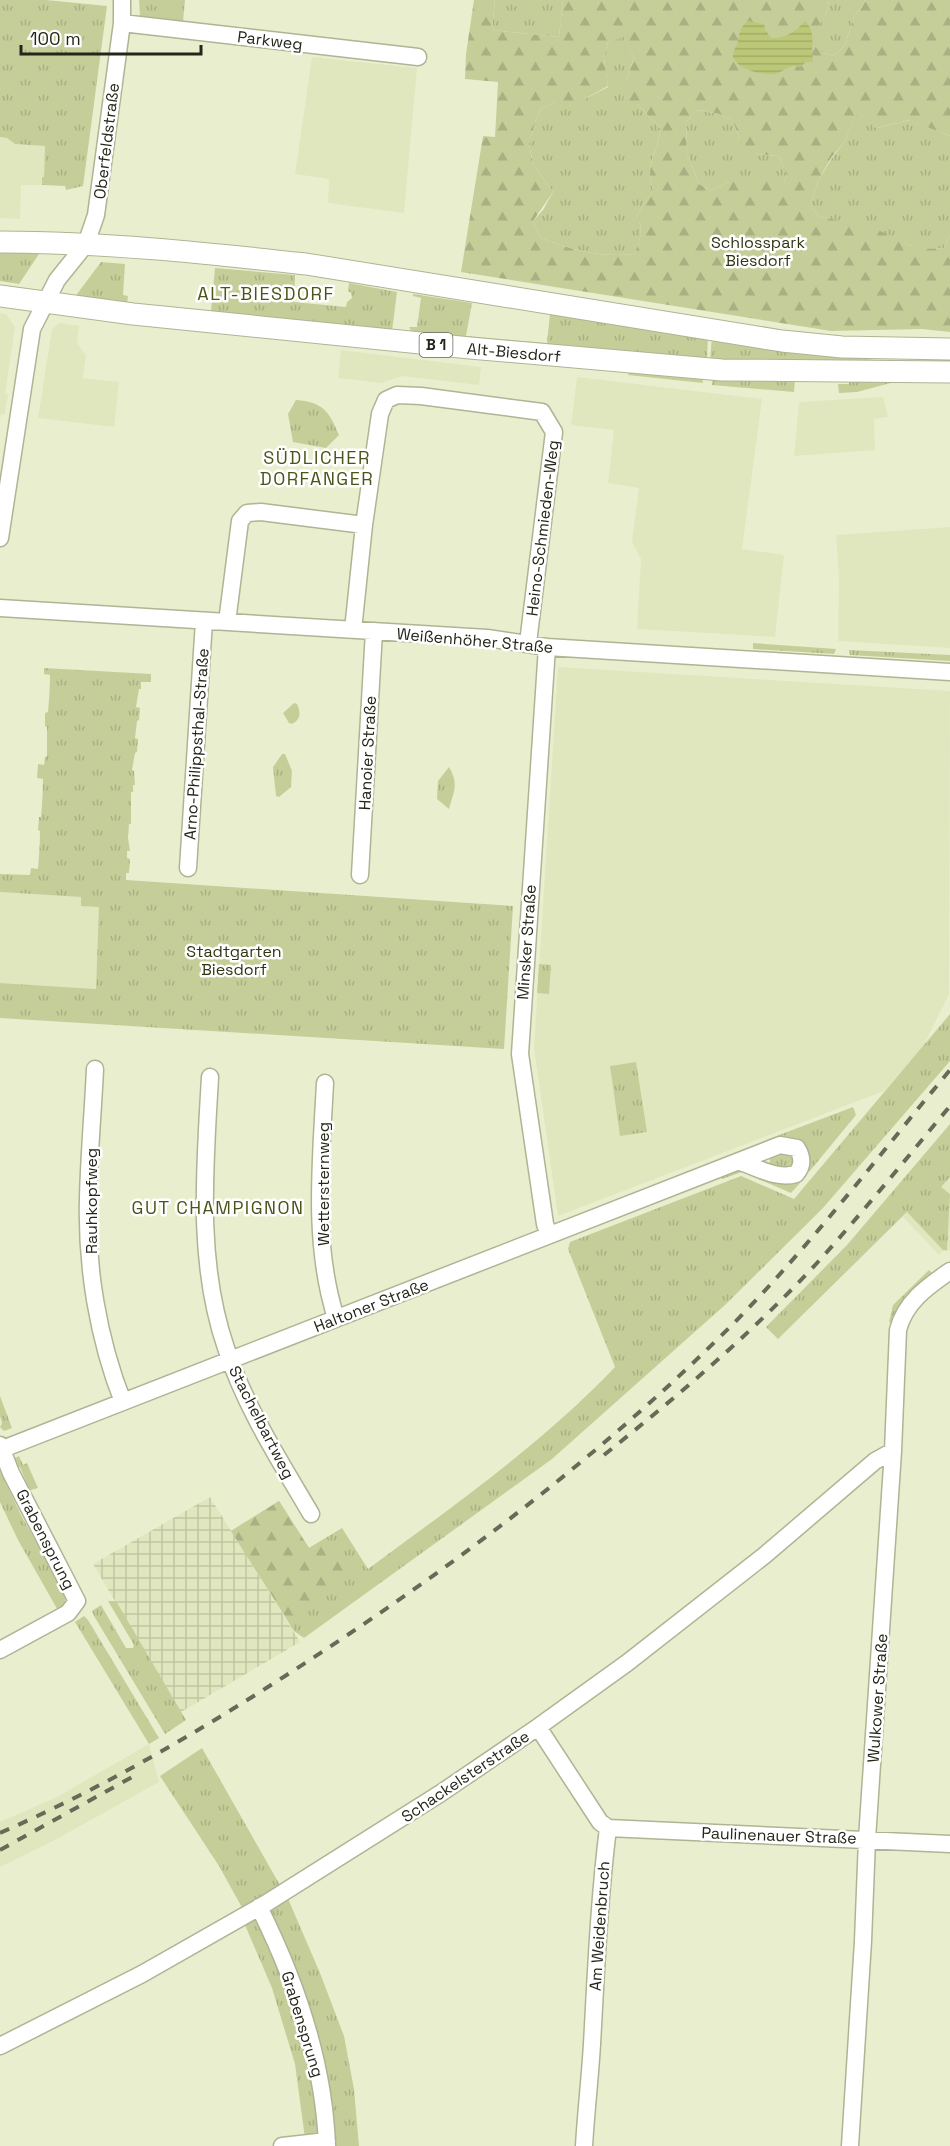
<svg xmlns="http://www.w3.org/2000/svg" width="950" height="2146" viewBox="0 0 950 2146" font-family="'Space Grotesk',sans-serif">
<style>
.built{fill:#e0e7be}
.industrial{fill:url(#industrial-grid)}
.grass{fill:url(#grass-tufts)}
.forest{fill:url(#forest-firs);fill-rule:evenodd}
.water{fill:url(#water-rules)}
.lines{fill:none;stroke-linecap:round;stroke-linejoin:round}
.minor-casing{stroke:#afb494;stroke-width:19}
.major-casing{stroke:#afb494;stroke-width:23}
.minor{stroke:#fff;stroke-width:16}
.major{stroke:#fff;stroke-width:21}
.rail{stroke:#666a56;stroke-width:4;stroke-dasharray:10 10;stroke-linecap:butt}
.labels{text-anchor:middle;stroke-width:5;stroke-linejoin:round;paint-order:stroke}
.shield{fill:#fff;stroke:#66675e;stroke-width:1.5}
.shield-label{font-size:15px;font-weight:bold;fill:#242619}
.street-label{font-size:16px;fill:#242619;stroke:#fff}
.park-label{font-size:16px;fill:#313513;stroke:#fff}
.neighbourhood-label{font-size:18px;letter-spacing:1.5px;fill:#4d541a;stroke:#fff}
</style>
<defs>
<pattern id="industrial-grid" width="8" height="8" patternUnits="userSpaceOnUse" patternTransform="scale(1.5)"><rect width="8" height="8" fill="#e0e7be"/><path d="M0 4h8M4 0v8" fill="none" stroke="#c0c6a3"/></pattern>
<pattern id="grass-tufts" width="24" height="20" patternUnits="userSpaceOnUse" patternTransform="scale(1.5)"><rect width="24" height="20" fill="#c5ce99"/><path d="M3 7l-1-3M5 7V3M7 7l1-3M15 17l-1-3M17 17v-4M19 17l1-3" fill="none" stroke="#a9b183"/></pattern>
<pattern id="forest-firs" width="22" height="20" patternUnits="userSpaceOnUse" patternTransform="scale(1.5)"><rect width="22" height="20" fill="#c5ce99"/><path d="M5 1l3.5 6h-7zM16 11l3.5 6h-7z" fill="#a9b183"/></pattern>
<pattern id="water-rules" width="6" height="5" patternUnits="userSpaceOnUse" patternTransform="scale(1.5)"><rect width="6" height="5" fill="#bcc878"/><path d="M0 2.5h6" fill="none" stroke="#a1ac67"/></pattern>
</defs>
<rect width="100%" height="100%" fill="#e9efce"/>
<path class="built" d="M 312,57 L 417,68 L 404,213 L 328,203 L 329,179 L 295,174 Z
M 0,137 L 7,138 L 15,144 L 45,146 L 44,177 L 42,177 L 42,185 L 21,185 L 20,219 L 0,218 Z
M 0,313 L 6,314 L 15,327 L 5,394 L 8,394 L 5,414 L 1,414 L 0,421 Z
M 59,323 L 79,326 L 77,343 L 86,355 L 83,378 L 119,382 L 114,427 L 38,418 L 52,329 Z
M 341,350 L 481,367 L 479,385 L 402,376 L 382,383 L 338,378 Z
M 577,377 L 762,399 L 742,549 L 784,555 L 775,637 L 637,629 L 641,559 L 632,542 L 639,488 L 608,483 L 614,430 L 571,425 Z
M 883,397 L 888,417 L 874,419 L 875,450 L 794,456 L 799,402 Z
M 950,527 L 950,648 L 838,641 L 839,579 L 836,535 Z
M 558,667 L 950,691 L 949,994 L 923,1047 L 884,1091 L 558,1216 L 534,1048 Z
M 0,892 L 82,897 L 100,907 L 96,989 L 0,983 Z
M 950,1167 L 950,1251 L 943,1251 L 939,1255 L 903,1217 Z
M 149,1744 L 159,1782 L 57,1839 L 0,1867 L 0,1822 L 57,1797 Z"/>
<path class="industrial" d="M 210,1497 L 300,1642 L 181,1712 L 93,1564 Z"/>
<path class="grass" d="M 0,0 L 46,0 L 107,6 L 83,186 L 66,190 L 65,186 L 42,185 L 42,177 L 44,177 L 45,146 L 15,144 L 7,138 L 0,137 Z
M 139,0 L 185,0 L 183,22 L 140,16 Z
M 495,0 L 563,0 L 559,37 L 492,30 Z
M 829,0 L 866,0 L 854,17 L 845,45 L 834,56 L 823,53 L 813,46 L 811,30 C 824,24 827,14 829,0 Z
M 624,36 L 634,58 L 626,81 L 637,104 L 660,128 C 660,144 651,156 650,171 C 649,178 652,185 653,191 L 637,215 C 644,230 640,241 634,254 C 602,258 571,250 541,238 L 533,221 L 543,210 L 553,192 L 533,164 L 529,144 L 536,119 L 541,109 L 557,101 L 581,101 L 608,87 L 604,58 L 608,42 Z
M 697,110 L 719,114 L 733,121 L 739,138 L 758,154 L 779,156 L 787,176 L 784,182 L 729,182 L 711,191 L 699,184 L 687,154 L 686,122 Z
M 855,113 L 877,128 L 910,120 L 950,136 L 950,235 L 944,248 L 923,250 L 899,241 L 877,230 L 844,221 L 819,217 L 810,205 L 818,181 L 832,158 L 845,141 Z
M 0,249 L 41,251 L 19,284 L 0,281 Z
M 101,262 L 125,264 L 123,295 L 128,296 L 127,303 L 77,300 L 77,294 Z
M 215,268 L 295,275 L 294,302 L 346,307 L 347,302 L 352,298 L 351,293 L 348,291 L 349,283 L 397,292 L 392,331 L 211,311 Z
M 413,294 L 472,303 L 466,336 L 547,343 L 550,314 L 556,311 L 708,336 L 707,361 L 413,334 L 409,327 L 417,327 L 421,298 L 413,296 Z
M 712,336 L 883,358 L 851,362 L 710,361 Z
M 630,370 L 702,377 L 703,383 L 628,375 Z
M 713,377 L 795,380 L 794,392 L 712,385 Z
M 849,380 L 898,381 L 857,392 L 839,393 L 838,384 L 849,384 Z
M 296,400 C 323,402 329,411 339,435 L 326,448 L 293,442 L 288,414 Z
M 753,643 L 836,649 L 834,654 L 753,649 Z
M 849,650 L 950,655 L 950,661 L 850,655 Z
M 44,668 L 151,674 L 151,682 L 141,682 L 141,689 L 139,689 L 136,707 L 140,708 L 139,720 L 137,721 L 135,738 L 138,739 L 137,752 L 135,753 L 132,770 L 134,771 L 135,785 L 133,785 L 133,792 L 131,792 L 131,824 L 129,824 L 128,838 L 130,851 L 127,851 L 127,858 L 130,859 L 129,873 L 126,873 L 126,880 L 513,906 L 504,1049 L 0,1018 L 0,983 L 96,989 L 99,907 L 81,906 L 81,897 L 0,892 L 0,874 L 30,875 L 31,868 L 38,869 C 39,856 40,843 40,831 L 38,830 L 39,817 L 41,817 C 42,804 43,791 43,779 L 37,778 L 38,764 L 44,765 L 45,757 L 47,756 L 47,727 L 45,726 L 45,713 L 48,712 C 49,700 50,687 50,675 L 44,674 Z
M 294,703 L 297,704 C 301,713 301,719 292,724 L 289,723 L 283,713 Z
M 282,754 L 285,754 L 292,771 L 291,787 L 279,797 L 276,796 L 273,767 Z
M 449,767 C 459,784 454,791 449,809 L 437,799 L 438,781 Z
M 539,964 L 551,965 L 549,994 L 537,993 Z
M 950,1014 L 950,1061 L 823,1208 L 725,1305 L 552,1459 L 304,1638 L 294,1631 L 231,1531 L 279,1501 L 309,1548 L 342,1528 L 368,1569 C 453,1506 542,1444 615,1367 L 568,1249 L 570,1242 L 741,1176 L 794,1199 Z
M 636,1062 L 647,1132 L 620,1136 L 610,1066 Z
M 853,1107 L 856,1115 L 809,1172 L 807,1171 L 809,1164 L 769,1144 L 766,1140 Z
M 950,1124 L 950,1177 L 941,1187 L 950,1194 L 947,1250 L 943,1250 L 907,1212 L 778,1339 L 766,1327 L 847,1245 Z
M 783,1152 L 791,1154 L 795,1160 L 789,1170 L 770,1164 L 770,1158 Z
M 734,1170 C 756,1169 777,1190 797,1181 L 800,1183 L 791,1193 L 742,1172 L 722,1179 L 720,1175 Z
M 929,1270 L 934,1275 L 895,1324 L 889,1322 L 893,1305 Z
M 0,1396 L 12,1428 L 4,1431 L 0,1427 L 2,1423 L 0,1416 Z
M 19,1456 L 23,1465 L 27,1463 L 38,1488 L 27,1491 L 25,1487 L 27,1484 L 20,1467 L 15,1467 L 13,1459 Z
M 0,1471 L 22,1517 L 66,1595 L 65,1605 L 60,1614 L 18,1540 L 0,1502 Z
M 108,1601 L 116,1601 L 186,1720 L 165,1734 L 94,1616 L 92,1611 L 101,1605 L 126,1648 L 133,1648 L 134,1645 Z
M 84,1616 L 88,1620 L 159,1738 L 149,1744 L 75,1622 Z
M 202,1748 L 289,1901 L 320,1973 L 344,2036 L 354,2089 L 359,2146 L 306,2146 L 295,2064 L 272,1988 L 245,1925 L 250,1922 L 219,1866 L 160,1776 Z"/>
<path class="forest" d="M 474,0 L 495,0 L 492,30 L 559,37 L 563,0 L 829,0 C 827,14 824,24 811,31 L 814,46 L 823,53 L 834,56 L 845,45 L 854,17 L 866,0 L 950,0 L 950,136 L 909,120 L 877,128 L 855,114 L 845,141 L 831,158 L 818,181 L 810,205 L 819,217 C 838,220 860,222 878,230 C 907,243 911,251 944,248 L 950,235 L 950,332 L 922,329 L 831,331 L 461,272 L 483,136 L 495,137 L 498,82 L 465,79 L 466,54 ZM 624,37 L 634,58 L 626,81 L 623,102 L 637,104 L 660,128 C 660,144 651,156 650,172 C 649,178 652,185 653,191 L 637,215 C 644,230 640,241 634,254 C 602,258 571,250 541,238 L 533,221 L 553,192 L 533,164 L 529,144 L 536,119 L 541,109 L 557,101 L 581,101 L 608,86 L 604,58 L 608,42 ZM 697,110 L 719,114 L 733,121 L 742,146 L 758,154 L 779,156 L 787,176 L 784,182 L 748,180 L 729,182 L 711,191 L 699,184 L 687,154 L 686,122 Z
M 279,1501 L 309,1548 L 326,1538 L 352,1567 L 346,1580 L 329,1590 L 289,1622 L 231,1531 Z"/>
<path class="water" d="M 748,21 L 764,24 L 766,33 L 772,38 C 786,38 795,32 805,21 C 815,31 812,40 812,52 C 812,55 813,59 813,62 L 806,62 L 800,67 C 789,64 788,69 778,73 C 767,77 746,71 737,63 C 735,60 732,58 733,55 C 733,50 737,46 738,41 C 739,33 741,26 748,21 Z"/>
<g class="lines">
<defs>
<path id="minor" d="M 122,23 L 418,57
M 0,538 L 32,329 L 57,280 L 86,244 L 96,215 L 122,23 L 122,0
M 0,608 L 487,638 L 547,647 L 950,672
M 227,622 L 240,521 L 247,513 L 261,512 L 364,525
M 353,630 L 364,525 L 380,414 L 386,400 L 397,395 L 421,396 L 542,412 L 554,432 L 528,643
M 547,647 L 520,1054 L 545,1224 L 549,1235
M 188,868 L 204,621
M 360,875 L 374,631
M 95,1069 C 93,1112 89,1155 88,1198 C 86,1266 98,1339 123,1402
M 210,1077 C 205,1167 196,1261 226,1348 C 245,1407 280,1461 311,1514
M 325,1083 C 321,1161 312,1243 336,1318
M 0,1445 L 11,1473 L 77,1601 L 68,1613 L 0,1650
M 0,1450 L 780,1145 L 797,1148 C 803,1158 803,1166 796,1174 C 777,1180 757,1167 740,1162
M 538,1727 L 600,1822 L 608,1828
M 608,1828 L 950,1844
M 259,1907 C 296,1981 324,2063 327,2146
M 0,2046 L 142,1974 L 265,1904 L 441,1793 L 538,1727 L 627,1663 L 765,1555 L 875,1461 L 893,1451
M 282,2146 L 327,2141
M 584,2146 C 586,2112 590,2078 592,2044 C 596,1972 599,1900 608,1828
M 850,2146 L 863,1941 L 867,1839 L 893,1451 L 898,1330 C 905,1302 927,1287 950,1271"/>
<path id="major" d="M 0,242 C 103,242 205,253 306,264 L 782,341 L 842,347 L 950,349
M 0,296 L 133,314 L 470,348 L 722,370 L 950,372"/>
</defs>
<use href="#minor" class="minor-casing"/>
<use href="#major" class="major-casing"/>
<use href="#minor" class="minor"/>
<use href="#major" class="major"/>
<path class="rail" d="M 604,1455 C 679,1395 752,1333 817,1263 C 863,1212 906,1159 950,1106
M 0,1833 C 123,1779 237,1709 349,1634 C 486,1542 616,1441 733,1324 C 811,1245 879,1155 950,1070
M 0,1850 L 134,1776"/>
</g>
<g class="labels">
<rect class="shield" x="419.5" y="333" width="33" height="24" rx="4.5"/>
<g class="shield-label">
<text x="436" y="350">B 1</text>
</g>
<g class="street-label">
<text transform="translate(270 40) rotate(7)" y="6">Parkweg</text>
<text transform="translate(106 141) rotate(-83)" y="6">Oberfeldstraße</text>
<text transform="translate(514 352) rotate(5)" y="6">Alt-Biesdorf</text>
<text transform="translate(542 528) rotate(-83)" y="6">Heino-Schmieden-Weg</text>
<text transform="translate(475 640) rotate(5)" y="6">Weißenhöher Straße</text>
<text transform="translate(196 744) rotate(-86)" y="6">Arno-Philippsthal-Straße</text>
<text transform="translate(367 753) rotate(-87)" y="6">Hanoier Straße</text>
<text transform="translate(526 942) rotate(-86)" y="6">Minsker Straße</text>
<text transform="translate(323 1184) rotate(-90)" y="6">Wettersternweg</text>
<text transform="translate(91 1201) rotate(-90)" y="6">Rauhkopfweg</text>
<text transform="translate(371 1305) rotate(-21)" y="6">Haltoner Straße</text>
<text transform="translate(262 1422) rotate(63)" y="6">Stachelbartweg</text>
<text transform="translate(46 1539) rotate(63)" y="6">Grabensprung</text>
<text transform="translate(877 1698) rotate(-86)" y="6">Wulkower Straße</text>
<text transform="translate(465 1776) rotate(-34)" y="6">Schackelsterstraße</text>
<text transform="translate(779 1835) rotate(2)" y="6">Paulinenauer Straße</text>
<text transform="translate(599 1926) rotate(-86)" y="6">Am Weidenbruch</text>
<text transform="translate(303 2024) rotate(73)" y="6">Grabensprung</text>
</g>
<g class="park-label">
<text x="758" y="248">Schlosspark<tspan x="758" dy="18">Biesdorf</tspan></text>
<text x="234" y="957">Stadtgarten<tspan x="234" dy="18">Biesdorf</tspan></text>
</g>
<g class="neighbourhood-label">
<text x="266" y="300">ALT-BIESDORF</text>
<text x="317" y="464">SÜDLICHER<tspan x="317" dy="21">DORFANGER</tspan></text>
<text x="218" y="1214">GUT CHAMPIGNON</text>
</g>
</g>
<path d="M21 45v9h180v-9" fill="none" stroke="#242619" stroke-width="3"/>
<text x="30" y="45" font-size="18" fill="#242619" stroke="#ffffff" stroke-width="4.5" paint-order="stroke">100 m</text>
</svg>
